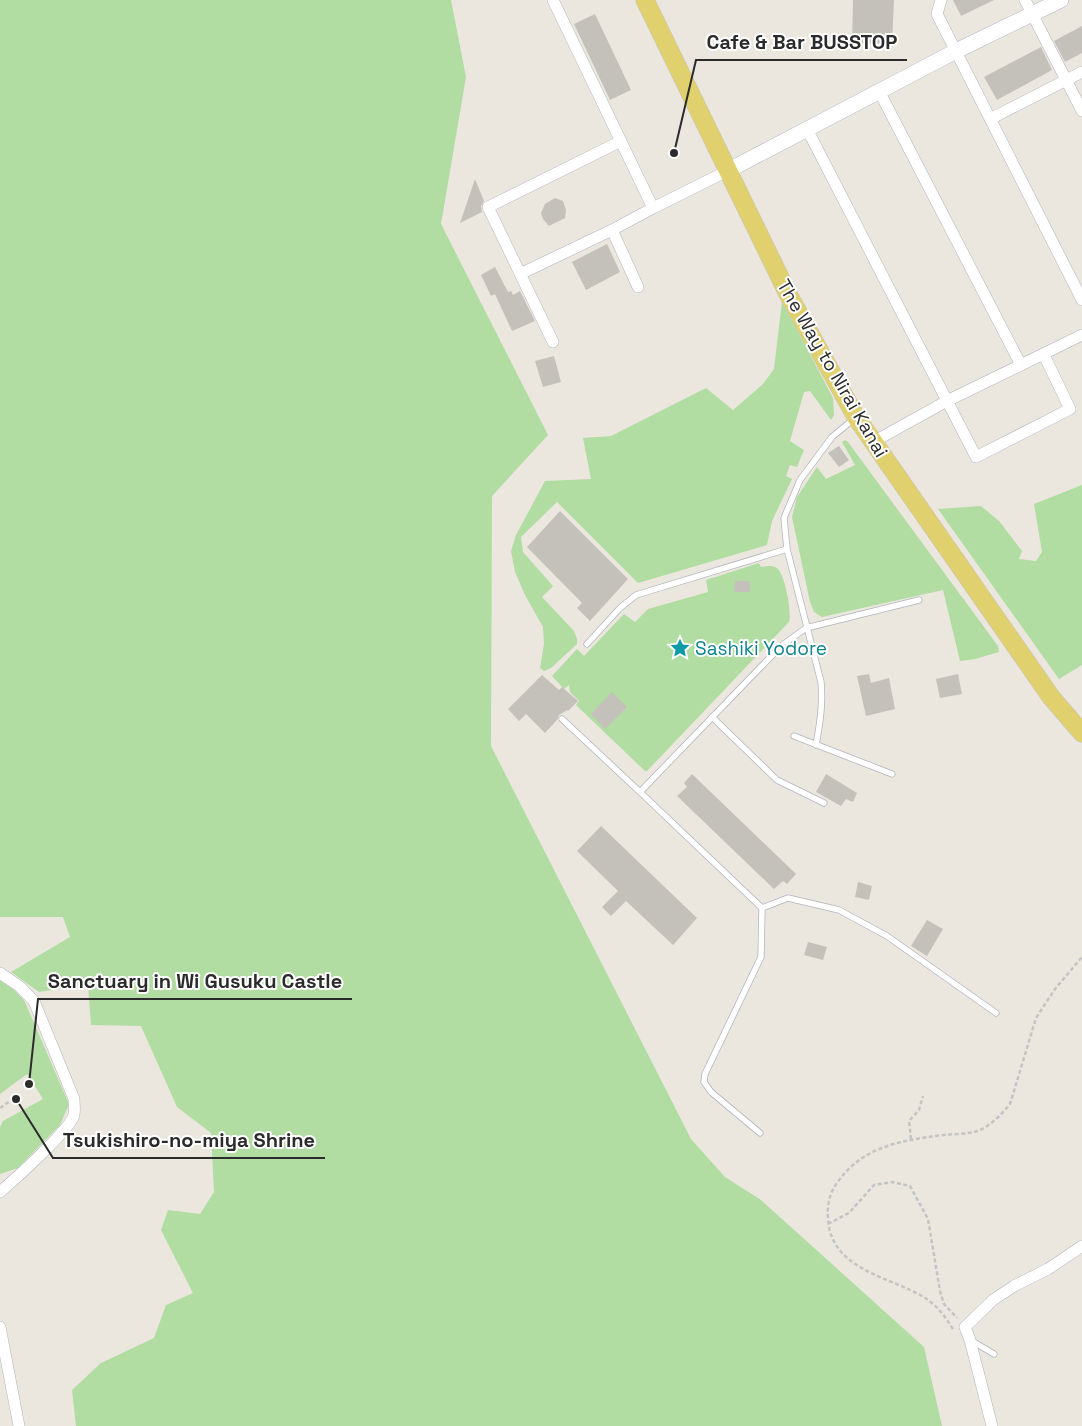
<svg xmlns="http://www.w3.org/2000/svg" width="1082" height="1426" viewBox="0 0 1082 1426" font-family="'Space Grotesk',sans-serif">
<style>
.green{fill:#b1dca2}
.building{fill:#c4c1ba}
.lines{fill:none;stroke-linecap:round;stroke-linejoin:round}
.lane-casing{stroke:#b2b4bd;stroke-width:7}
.street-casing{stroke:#b2b4bd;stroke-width:12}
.secondary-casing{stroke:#b2b4bd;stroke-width:16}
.primary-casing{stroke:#c4c4c4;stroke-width:19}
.path{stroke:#c4c4c4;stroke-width:2.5;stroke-dasharray:4 2.5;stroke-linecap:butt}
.lane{stroke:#fff;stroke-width:5.5}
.street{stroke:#fff;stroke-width:11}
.secondary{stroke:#fff;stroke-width:15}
.primary{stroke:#e1d06e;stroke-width:18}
.labels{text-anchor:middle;stroke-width:4;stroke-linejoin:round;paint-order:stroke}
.street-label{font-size:19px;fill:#2b2b2b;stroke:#fff}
.culture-label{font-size:19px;fill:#0d838f;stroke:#fff;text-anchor:start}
.leader{fill:none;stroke:#2b2b2b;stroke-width:2}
.callout-dot{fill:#2b2b2b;stroke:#fff;stroke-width:2}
.callout-label{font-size:20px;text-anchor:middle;font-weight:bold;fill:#2b2b2b;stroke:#fff;stroke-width:4;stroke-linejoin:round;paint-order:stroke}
</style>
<rect width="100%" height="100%" fill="#ebe7df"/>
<path class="green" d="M 0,0 L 451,0 L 466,77 L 441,224 L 548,435 L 492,496 L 491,746 L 691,1139 L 725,1177 L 761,1200 L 924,1347 L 942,1426 L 76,1426 L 72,1390 L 101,1363 L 154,1338 L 166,1305 L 193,1293 L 161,1230 L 168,1210 L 200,1214 L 214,1192 L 211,1133 L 177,1107 L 141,1026 L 91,1025 L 88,985 L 39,992 L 11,972 L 70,937 L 63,917 L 0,917 Z
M 782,301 L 833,398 L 834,415 L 831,420 L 810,391 L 804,392 L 790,441 L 804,450 L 797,467 L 790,465 L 786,476 L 792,479 L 772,521 L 767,545 L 638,583 L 557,502 L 521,537 L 523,552 L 553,586 L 542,597 L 574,631 L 577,639 L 577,644 L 551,668 L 544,671 L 540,668 L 544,644 L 543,627 L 525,595 L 515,572 L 511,551 L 516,535 L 545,481 L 591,479 L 583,438 L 611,436 L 706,388 L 733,410 L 763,384 L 774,369 Z
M 845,440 L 848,442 L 998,646 L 999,652 L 975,659 L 960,661 L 943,590 L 822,617 L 814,612 L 810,602 L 792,517 L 797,497 L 817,467 L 826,479 L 855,465 L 842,442 Z
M 1082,485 L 1082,665 L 1059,679 L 938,509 L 981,506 L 999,521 L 1022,551 L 1019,559 L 1036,561 L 1042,552 L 1034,504 Z
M 759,563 L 761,567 C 767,566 772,565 777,568 C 785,574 792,613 789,622 L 647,771 L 645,771 L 576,705 L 579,701 L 570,692 L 569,685 L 564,689 L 552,676 L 577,649 L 584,656 L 624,614 L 635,622 L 648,609 L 708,592 L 706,580 Z
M 0,980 L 14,990 L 24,1000 L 69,1104 L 60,1125 L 18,1168 L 0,1174 L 0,1127 L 3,1121 L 43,1099 L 27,1074 L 0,1094 Z"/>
<path class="building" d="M 853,0 L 894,0 L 892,44 L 852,43 Z
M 953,0 L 994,0 L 961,16 Z
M 595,14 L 631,90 L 610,100 L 574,24 Z
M 1082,26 L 1082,53 L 1065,62 L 1054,41 Z
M 1041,47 L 1052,70 L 997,100 L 984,77 Z
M 475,179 L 484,201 L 481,206 L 482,212 L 460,223 Z
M 555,198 L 563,201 L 566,210 L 565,218 L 549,226 L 543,219 L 541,213 L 545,204 Z
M 607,244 L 620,272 L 586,290 L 572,262 Z
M 495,267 L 508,292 L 511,291 L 513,295 L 520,291 L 535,321 L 512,331 L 495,294 L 491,296 L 481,275 Z
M 554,356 L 561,382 L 543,387 L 535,361 Z
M 839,446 L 849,460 L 839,467 L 828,453 Z
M 560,511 L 628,579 L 590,621 L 577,608 L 582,603 L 527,547 Z
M 735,581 L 750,581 L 750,592 L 734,592 Z
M 869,674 L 871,683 L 889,678 L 895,709 L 866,716 L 857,676 Z
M 958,674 L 962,694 L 940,698 L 936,679 Z
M 542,675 L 559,690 L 562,687 L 578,701 L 568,711 L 567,710 L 559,715 L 557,720 L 545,733 L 526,714 L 519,721 L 508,709 Z
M 612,692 L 627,707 L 605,729 L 591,714 Z
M 692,774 L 796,874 L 787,884 L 783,881 L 774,889 L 677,796 L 687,787 L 684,783 Z
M 826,774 L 857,793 L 853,802 L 846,799 L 841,806 L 816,792 Z
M 601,826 L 697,918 L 673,945 L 626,901 L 611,916 L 602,907 L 618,891 L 577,851 Z
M 858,882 L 872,886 L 869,900 L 855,897 Z
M 927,920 L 943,929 L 927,956 L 911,946 Z
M 808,942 L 827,947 L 823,960 L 804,955 Z"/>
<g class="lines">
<defs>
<path id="lane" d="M 587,644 L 620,608 L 636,595 L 787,549
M 712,717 L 777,780 L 824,803
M 562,719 L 640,792 L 762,908 L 761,957 L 705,1074 L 704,1082 L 711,1092 L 760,1133
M 794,736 L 892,774
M 816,745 C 820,723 823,704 821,682 L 787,549 L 784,518 L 800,480 L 832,437 L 855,418
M 640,792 L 781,646 L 806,628 L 919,600
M 762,908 L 788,898 L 839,910 L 887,936 L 996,1013
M 972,1341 L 994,1354"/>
<path id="street" d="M 553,0 L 653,208
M 941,0 L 937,14 L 1082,300
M 1025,0 L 1082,111
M 879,91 L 1021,365
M 990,119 L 1082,72
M 807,129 L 976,457 L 1070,409 L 1044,355
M 612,230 L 638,287
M 520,274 L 612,230 L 653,208 L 729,170
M 553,342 L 488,207 L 621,141
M 873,442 L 947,401 L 1082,335
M 0,973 L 19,986 L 34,1001 L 74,1099 C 74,1104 75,1110 74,1115 C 69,1131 15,1179 0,1192
M 0,1327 L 19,1426
M 992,1426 L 970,1340 L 965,1327 L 993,1300 L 1014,1286 L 1048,1269 L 1082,1246"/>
<path id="secondary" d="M 729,170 L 956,51 L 1061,0"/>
<path id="primary" d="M 645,0 L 788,294 L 856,417 L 1051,697 L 1082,733"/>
</defs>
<use href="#lane" class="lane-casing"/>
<use href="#street" class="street-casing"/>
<use href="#secondary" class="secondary-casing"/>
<use href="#primary" class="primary-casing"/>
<path class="path" d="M 0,1108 L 13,1099
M 911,1139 L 909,1121 L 919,1110 L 923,1096
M 828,1224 L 849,1213 L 874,1185 L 892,1182 L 910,1186 L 928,1219 L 940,1291 L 944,1304 L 957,1318
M 953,1329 C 945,1316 936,1304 922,1296 C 887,1276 831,1269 828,1219 C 827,1206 829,1194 837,1183 C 862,1146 903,1140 944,1135 C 954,1134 965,1134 974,1132 C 989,1128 1001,1115 1010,1104 L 1036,1018 L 1055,989 L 1082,957"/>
<use href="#lane" class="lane"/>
<use href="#street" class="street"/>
<use href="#secondary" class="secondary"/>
<use href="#primary" class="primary"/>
</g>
<defs>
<symbol id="sight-bare" viewBox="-9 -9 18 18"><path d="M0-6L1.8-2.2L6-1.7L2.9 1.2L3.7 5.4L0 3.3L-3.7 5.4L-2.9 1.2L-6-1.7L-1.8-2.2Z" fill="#0f9aa8" stroke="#fff" stroke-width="2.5" paint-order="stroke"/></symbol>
</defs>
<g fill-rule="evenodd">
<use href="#sight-bare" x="666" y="634" width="28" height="28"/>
</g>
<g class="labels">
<g class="street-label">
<text transform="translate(833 368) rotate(60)" y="7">The Way to Nirai Kanai</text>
</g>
<g class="culture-label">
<text x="695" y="655">Sashiki Yodore</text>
</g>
</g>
<path class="leader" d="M674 153L696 60H907M29 1084L38 999H352M16 1099L53 1158H325"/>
<g class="callout-dot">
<circle cx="674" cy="153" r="5"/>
<circle cx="29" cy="1084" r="5"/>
<circle cx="16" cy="1099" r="5"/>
</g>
<g class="callout-label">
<text x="802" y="49">Cafe &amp; Bar BUSSTOP</text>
<text x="195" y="988">Sanctuary in Wi Gusuku Castle</text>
<text x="189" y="1147">Tsukishiro-no-miya Shrine</text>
</g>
</svg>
